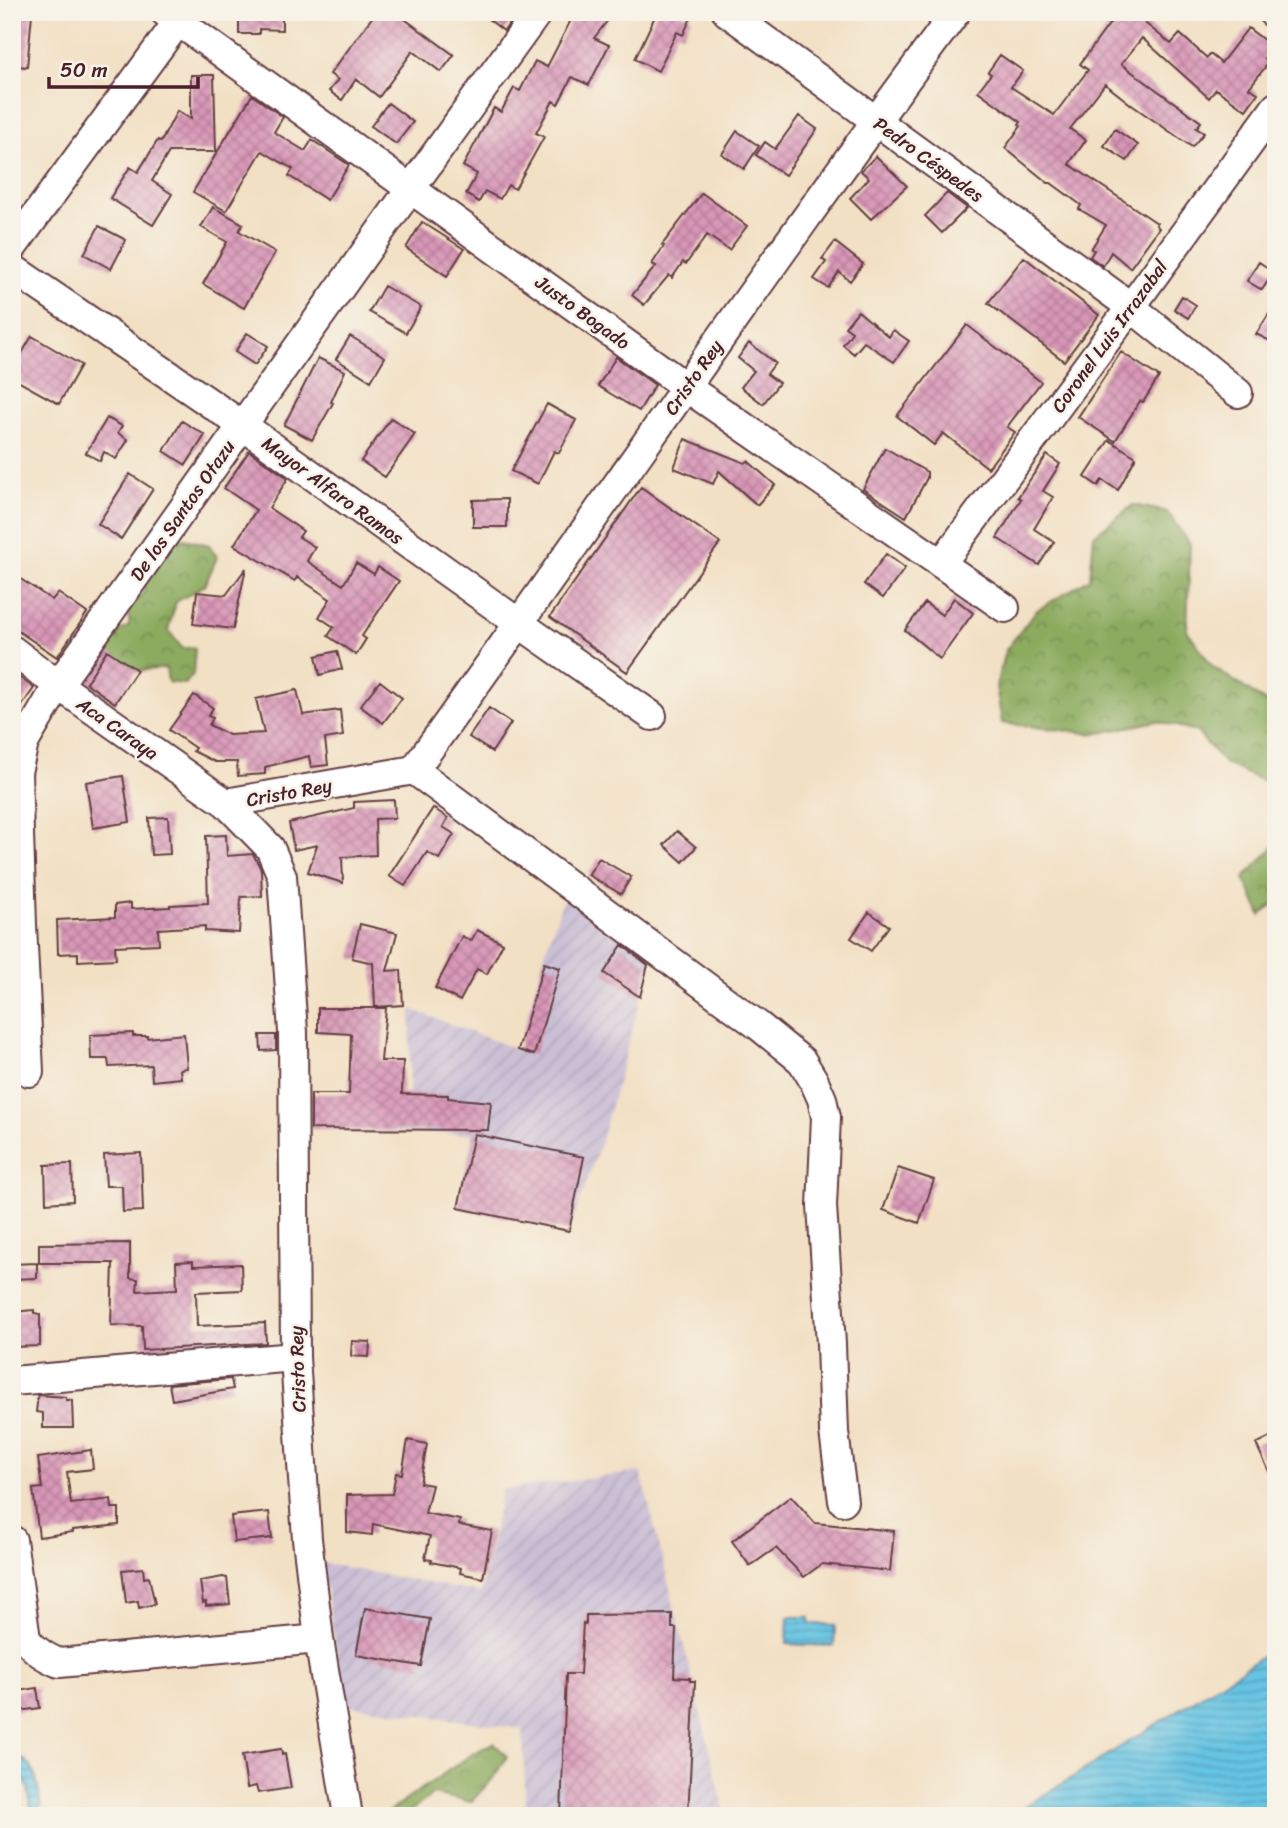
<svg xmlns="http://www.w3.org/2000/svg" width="1288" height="1828" viewBox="0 0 1288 1828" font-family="Sriracha,sans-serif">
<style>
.industrial{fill:url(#industrial-furrows)}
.forest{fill:url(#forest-crowns);stroke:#6b6545;stroke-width:2}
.water{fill:url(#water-rules);stroke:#587288;stroke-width:2}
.building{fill:url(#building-cross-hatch)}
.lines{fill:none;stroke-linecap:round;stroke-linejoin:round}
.minor-casing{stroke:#633c42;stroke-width:32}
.minor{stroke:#fff;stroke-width:28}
.labels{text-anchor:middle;stroke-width:5;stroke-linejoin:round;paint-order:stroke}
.street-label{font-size:19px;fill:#4a1f2b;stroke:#f7f3e8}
</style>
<defs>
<pattern id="industrial-furrows" width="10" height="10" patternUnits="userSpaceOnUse" patternTransform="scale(1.75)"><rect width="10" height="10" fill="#cbbfd5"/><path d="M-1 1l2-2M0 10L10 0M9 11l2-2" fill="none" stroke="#b0a4b7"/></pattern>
<pattern id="forest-crowns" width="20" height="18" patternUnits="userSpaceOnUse" patternTransform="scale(1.75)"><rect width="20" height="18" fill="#8cab5f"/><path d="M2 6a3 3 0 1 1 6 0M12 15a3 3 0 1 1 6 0" fill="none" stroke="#748b4f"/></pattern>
<pattern id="water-rules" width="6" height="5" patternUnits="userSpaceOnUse" patternTransform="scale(1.75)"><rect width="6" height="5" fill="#66c5e4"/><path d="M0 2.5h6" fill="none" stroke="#569fb9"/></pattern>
<pattern id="building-cross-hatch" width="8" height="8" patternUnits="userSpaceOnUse" patternTransform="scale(1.75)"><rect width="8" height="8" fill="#d997b8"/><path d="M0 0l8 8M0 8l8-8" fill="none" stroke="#b27b96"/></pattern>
</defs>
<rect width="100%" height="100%" fill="#f7f3e8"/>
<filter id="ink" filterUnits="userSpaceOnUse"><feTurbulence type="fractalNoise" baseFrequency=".0143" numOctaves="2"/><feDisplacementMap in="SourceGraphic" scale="14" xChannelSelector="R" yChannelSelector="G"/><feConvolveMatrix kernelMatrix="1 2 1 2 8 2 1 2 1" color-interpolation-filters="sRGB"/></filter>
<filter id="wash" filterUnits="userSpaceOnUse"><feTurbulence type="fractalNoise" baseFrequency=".00686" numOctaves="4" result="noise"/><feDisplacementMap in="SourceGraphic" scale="28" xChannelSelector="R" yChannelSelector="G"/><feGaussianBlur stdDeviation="1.57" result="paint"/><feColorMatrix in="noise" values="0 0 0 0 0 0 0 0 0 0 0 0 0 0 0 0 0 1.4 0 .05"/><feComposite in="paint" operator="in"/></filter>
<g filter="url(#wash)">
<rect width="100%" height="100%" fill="#f2e0c4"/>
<path class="industrial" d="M 566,892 L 654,952 L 600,1144 L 569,1231 L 458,1208 L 473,1134 L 311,1129 L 311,1094 L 409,1093 L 411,1009 L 518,1050 L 545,952 Z
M 641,1472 L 726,1816 L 526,1816 L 523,1729 L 345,1705 L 322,1563 L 481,1593 L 502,1490 Z"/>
<path class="forest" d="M 1133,505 L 1167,512 L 1190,544 L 1187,630 L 1212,666 L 1276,709 L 1276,787 L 1225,764 L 1196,731 L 1157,721 L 1095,734 L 1002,723 L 996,686 L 1005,651 L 1036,611 L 1090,578 L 1094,535 Z
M 172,536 L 209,545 L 217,557 L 205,585 L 176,602 L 168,630 L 182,648 L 195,648 L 193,674 L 185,684 L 168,682 L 166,668 L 117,673 L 104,685 L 86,650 L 129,626 L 129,609 L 145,591 L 141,576 Z
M 1276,844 L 1276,902 L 1261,915 L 1244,878 Z
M 494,1743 L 507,1757 L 497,1774 L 471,1802 L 433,1794 L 404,1816 L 383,1816 L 475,1752 Z"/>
<path class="water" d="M 788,1617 L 810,1617 L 810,1624 L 835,1625 L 834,1646 L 787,1644 Z
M 1276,1648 L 1276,1816 L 1009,1816 L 1062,1784 Z
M 12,1754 C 44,1764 35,1790 43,1816 L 32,1816 L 28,1787 L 22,1778 L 12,1775 Z"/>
<g id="blocks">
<path class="building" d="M 12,12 L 32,14 L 27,67 L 12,65 Z
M 239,12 L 282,12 L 282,30 L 259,29 L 259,34 L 239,34 Z
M 376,12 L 395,12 L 454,55 L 441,72 L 413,51 L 379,97 L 356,79 L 342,100 L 329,91 L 338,80 L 330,74 Z
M 479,12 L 517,12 L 504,31 Z
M 575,12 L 598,12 L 608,20 L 594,38 L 609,45 L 589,85 L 572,77 L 558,104 L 553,101 L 536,133 L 544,137 L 515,189 L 508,185 L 500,199 L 485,191 L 479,202 L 466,194 L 477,174 L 463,166 L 494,108 L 501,112 L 514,88 L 520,91 L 535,61 L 547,67 Z
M 657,12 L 680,12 L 691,18 L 683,35 L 677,32 L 658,71 L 635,59 Z
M 1118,12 L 1131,12 L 1171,44 L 1180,34 L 1207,58 L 1210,54 L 1221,63 L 1248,28 L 1273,47 L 1265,58 L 1270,61 L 1249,88 L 1258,93 L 1246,110 L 1216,89 L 1209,98 L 1142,38 L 1121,64 L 1201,122 L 1196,128 L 1204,133 L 1192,147 L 1133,106 L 1105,84 L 1070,129 L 1086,140 L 1069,164 L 1157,223 L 1156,225 L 1159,228 L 1130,268 L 1111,252 L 1103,266 L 1090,257 L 1094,250 L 1091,249 L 1106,225 L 1079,209 L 1081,205 L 1051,183 L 1048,183 L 1005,148 L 1021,126 L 1019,125 L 1021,122 L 978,91 L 991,74 L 988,72 L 1000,55 L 1023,71 L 1011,87 L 1054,115 L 1088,70 L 1080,64 Z
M 191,75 L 214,75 L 216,152 L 169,152 L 152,181 L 172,194 L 153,225 L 110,198 L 130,167 L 138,172 L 158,140 L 161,142 L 177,111 L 191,119 Z
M 252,95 L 283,117 L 274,132 L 305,151 L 312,140 L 349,165 L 327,200 L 289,176 L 293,169 L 262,151 L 226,211 L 193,192 Z
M 388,103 L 413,122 L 396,144 L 371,126 Z
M 799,116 L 817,129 L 785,175 L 756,155 L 765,142 L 775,149 Z
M 1115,129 L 1138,145 L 1127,161 L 1104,146 Z
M 737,131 L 759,146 L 744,169 L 722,154 Z
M 876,156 L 907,186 L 871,219 L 850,198 L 869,178 L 861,171 Z
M 702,193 L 747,226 L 729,250 L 707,235 L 686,264 L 683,262 L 672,278 L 669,275 L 644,305 L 632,295 L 656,266 L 652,264 L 664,246 L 662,245 Z
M 947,193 L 967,208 L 942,233 L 925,216 Z
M 213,207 L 243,224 L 239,231 L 275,252 L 244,308 L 203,284 L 227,242 L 201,227 Z
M 422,222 L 464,249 L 447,276 L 406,248 Z
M 99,226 L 126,240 L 111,269 L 84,254 Z
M 835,242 L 863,264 L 850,281 L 839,272 L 828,288 L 814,279 L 826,262 L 822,259 Z
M 1024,257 L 1099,315 L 1064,361 L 988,303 Z
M 1259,262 L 1274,272 L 1262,290 L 1247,281 Z
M 384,286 L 421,307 L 406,333 L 369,312 Z
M 1182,296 L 1196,305 L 1188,318 L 1174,309 Z
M 1276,303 L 1276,344 L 1256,334 Z
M 858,311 L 889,337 L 893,330 L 909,341 L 894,362 L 864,342 L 854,354 L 843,345 L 852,332 L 845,327 Z
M 967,325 L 1041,382 L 1007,427 L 1015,432 L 988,468 L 943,433 L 934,445 L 897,416 Z
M 247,333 L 268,346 L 255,365 L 235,352 Z
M 32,336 L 81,365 L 59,404 L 12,378 L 12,370 Z
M 350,336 L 385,357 L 371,381 L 336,359 Z
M 749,343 L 775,363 L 767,374 L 779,383 L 763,404 L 741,387 L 754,371 L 738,358 Z
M 1121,352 L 1159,377 L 1143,402 L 1140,401 L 1115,441 L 1078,417 Z
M 616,357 L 655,385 L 639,411 L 598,386 Z
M 318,358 L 345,371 L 331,402 L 333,403 L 312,440 L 284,425 Z
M 547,404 L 576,420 L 559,453 L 554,451 L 538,484 L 511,471 Z
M 107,418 L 122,426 L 118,433 L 128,440 L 116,459 L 104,452 L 100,461 L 86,453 Z
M 391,418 L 415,434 L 385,477 L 361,461 Z
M 182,421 L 205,435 L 186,465 L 164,451 Z
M 685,439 L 745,463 L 748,461 L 775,485 L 757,505 L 719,471 L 713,484 L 674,468 Z
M 1109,440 L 1136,457 L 1118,490 L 1102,480 L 1098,486 L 1085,477 Z
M 885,448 L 927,472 L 927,478 L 906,517 L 863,489 Z
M 249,451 L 288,478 L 269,508 L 303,531 L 299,537 L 315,547 L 307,561 L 343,585 L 356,563 L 374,574 L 378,567 L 399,581 L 362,636 L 366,639 L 356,655 L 328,636 L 334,627 L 319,617 L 330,599 L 297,577 L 295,581 L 234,545 L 256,510 L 224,488 Z
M 1047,455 L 1060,464 L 1043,491 L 1053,497 L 1034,529 L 1054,542 L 1039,565 L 997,538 L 1021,499 L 1018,497 Z
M 130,474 L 153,489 L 121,539 L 98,524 Z
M 641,487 L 720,543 L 627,672 L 550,617 Z
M 507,499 L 507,527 L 473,527 L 473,500 Z
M 886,554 L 905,568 L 883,598 L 864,584 Z
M 246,568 L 233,629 L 193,624 L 197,592 L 226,595 Z
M 19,578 L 52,600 L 58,593 L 87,613 L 57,657 L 12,627 L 12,589 Z
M 954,598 L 973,613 L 940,659 L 905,630 L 925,603 L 942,615 Z
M 107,650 L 137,670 L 115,703 L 86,683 Z
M 337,651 L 342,669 L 320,675 L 316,656 Z
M 12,672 L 34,688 L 12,720 Z
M 380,681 L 402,698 L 383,723 L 360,706 Z
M 297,690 L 303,715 L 340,710 L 343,736 L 325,739 L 328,765 L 311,767 L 309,756 L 265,767 L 265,774 L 238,776 L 237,762 L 215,762 L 193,751 L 195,748 L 169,730 L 194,695 L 213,708 L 208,716 L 213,718 L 209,725 L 229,735 L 264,733 L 256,699 Z
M 489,708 L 511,723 L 492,752 L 469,737 Z
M 123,776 L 130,822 L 93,828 L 86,782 Z
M 394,800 L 395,818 L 375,819 L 376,855 L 342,857 L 343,883 L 308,872 L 317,845 L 294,850 L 289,823 L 354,808 L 354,802 Z
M 433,808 L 448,818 L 443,827 L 454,834 L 439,859 L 427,852 L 405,886 L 389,876 Z
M 168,817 L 170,854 L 151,855 L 149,818 Z
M 677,831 L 696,847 L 683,862 L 664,845 Z
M 226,835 L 227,856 L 253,854 L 261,869 L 262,896 L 241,897 L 239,933 L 205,931 L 205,926 L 158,929 L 159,944 L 115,946 L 116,959 L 78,961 L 78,953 L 58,954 L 57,920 L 115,917 L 115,905 L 131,903 L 131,909 L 170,907 L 170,905 L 208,903 L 206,836 Z
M 599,858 L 631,877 L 621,894 L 588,875 Z
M 869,912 L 889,926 L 871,951 L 851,938 Z
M 360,924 L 397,933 L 387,971 L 401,970 L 403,1005 L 375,1007 L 373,963 L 352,958 Z
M 477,930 L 503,943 L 487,974 L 477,969 L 460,1001 L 435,988 L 462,936 L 471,941 Z
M 622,945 L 648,965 L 640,997 L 604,973 Z
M 544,963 L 560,968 L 534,1055 L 518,1050 Z
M 318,1008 L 386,1008 L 381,1061 L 403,1061 L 402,1094 L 448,1095 L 448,1098 L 491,1102 L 488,1130 L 311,1129 L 311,1094 L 349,1094 L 351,1034 L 318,1032 Z
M 133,1033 L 133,1036 L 147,1036 L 147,1038 L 184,1034 L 187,1068 L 180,1069 L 181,1078 L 152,1081 L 151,1065 L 109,1067 L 108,1059 L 91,1059 L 90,1035 Z
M 260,1035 L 276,1035 L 276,1050 L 261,1051 Z
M 474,1134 L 584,1157 L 569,1231 L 458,1208 Z
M 141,1153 L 143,1211 L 123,1212 L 122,1186 L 106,1186 L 104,1155 Z
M 72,1164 L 73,1201 L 46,1203 L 45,1165 Z
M 898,1168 L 934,1180 L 919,1223 L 883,1210 Z
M 130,1243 L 130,1278 L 138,1279 L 137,1291 L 177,1289 L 176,1262 L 193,1261 L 193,1266 L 241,1264 L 242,1290 L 196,1292 L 197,1326 L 265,1323 L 266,1343 L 143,1350 L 142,1326 L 111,1325 L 113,1263 L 39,1263 L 39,1244 Z
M 37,1263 L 37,1278 L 12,1279 L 12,1264 Z
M 34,1310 L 34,1313 L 40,1314 L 40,1346 L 12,1347 L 12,1312 Z
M 352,1341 L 370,1342 L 369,1357 L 351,1356 Z
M 231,1379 L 233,1389 L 172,1400 L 169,1384 Z
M 38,1395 L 66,1397 L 66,1400 L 72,1400 L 73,1428 L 43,1428 L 43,1413 L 36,1412 Z
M 1276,1434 L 1276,1486 L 1256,1444 Z
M 408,1440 L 427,1444 L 420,1483 L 432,1485 L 425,1513 L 460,1520 L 459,1525 L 492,1531 L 483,1578 L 460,1573 L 461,1568 L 431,1562 L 432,1560 L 425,1559 L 430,1536 L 373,1524 L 372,1535 L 347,1532 L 347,1495 L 392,1494 L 396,1473 L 402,1474 Z
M 91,1450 L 93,1469 L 67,1472 L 71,1504 L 111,1499 L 112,1508 L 119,1508 L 119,1525 L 73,1530 L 73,1532 L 39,1537 L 33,1489 L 42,1488 L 38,1458 Z
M 791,1496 L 815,1523 L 894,1531 L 890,1571 L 822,1564 L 804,1577 L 776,1548 L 750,1566 L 732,1541 Z
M 269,1512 L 272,1538 L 234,1542 L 231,1516 Z
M 143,1568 L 144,1578 L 149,1577 L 155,1604 L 139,1608 L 138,1601 L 126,1603 L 122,1570 Z
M 223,1577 L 227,1578 L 230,1604 L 206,1606 L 206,1602 L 203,1603 L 200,1581 Z
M 365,1608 L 430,1619 L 421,1666 L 356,1655 Z
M 672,1614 L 672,1628 L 676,1628 L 674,1677 L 690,1678 L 690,1681 L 695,1681 L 688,1816 L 561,1816 L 566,1674 L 580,1674 L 583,1623 L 586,1624 L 586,1615 Z
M 37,1688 L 40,1708 L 12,1712 L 12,1692 Z
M 281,1749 L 282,1755 L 285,1754 L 291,1788 L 258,1793 L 256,1786 L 247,1788 L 242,1755 Z"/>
</g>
</g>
<g filter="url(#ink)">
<use href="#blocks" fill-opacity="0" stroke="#633c42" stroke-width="2"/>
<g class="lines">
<defs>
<path id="minor" d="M 165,12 L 686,387 L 1005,608
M 727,12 L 1131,307 L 1238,393
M 1272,12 L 1276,15
M 12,248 L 185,12
M 12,268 L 242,425 L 520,624 L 652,716
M 941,564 L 1131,307 L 1276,107
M 12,650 L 58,685 L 226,803 L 270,848 L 282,876 L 293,1032 L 295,1357 L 307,1539 L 319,1639 L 348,1816
M 414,770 L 759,1026 L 802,1061 L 814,1081 L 822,1099 L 826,1117 L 822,1206 L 831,1344 L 834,1432 L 843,1501
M 226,803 L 414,770 C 596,518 771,261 956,12
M 29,1072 L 22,925 L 17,772 L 24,743 L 58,685 L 411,188 L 538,12
M 12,1381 L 295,1357
M 12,1540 L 26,1639 C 35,1651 45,1657 59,1663 L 319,1639"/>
</defs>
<use href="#minor" class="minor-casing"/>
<use href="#minor" class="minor"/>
</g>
</g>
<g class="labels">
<g class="street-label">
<text transform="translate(929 159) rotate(36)" y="7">Pedro Céspedes</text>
<text transform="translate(583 312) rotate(36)" y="7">Justo Bogado</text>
<text transform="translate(1109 336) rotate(-54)" y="7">Coronel Luis Irrazabal</text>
<text transform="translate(693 377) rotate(-55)" y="7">Cristo Rey</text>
<text transform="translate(333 490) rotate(36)" y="7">Mayor Alfaro Ramos</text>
<text transform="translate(182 510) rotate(-55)" y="7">De los Santos Otazu</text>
<text transform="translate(118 728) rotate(35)" y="7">Aca Caraya</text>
<text transform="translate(289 792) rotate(-10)" y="7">Cristo Rey</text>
<text transform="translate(297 1369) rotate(-92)" y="7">Cristo Rey</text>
</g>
</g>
<rect width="1288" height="1828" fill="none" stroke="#f7f3e8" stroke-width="42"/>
<path d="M49 77v10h149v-10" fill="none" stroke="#4a1f2b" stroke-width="3.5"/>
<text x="60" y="77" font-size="21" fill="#4a1f2b" stroke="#f7f3e8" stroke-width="5" paint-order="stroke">50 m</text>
</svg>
